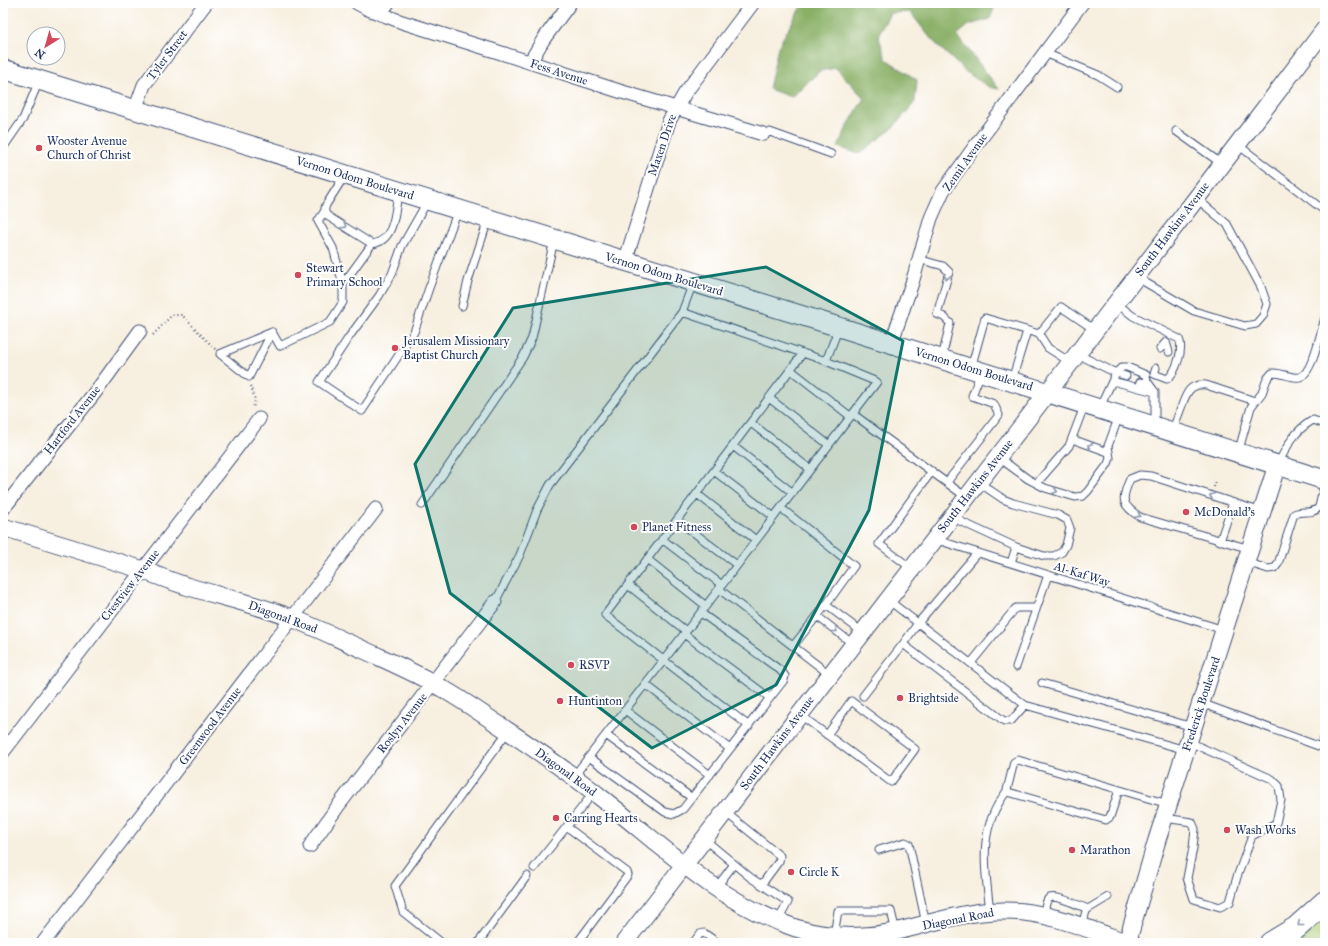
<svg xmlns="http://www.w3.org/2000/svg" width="1328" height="946" viewBox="0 0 1328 946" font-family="'IM FELL Great Primer',serif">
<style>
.green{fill:#aecd75;stroke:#647e6a}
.forest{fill:#8ab066;stroke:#527062}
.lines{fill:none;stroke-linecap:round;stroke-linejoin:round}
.service-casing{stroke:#3c4c71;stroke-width:9}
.minor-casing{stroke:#3c4c71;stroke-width:15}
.tertiary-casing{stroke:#3c4c71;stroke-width:19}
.secondary-casing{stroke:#3c4c71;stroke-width:21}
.motorway-casing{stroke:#3c4c71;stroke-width:24}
.path{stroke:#3c4c71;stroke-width:2;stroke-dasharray:1 3;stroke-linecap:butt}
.service{stroke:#fff;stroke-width:7}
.minor{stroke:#fff;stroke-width:13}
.tertiary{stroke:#fff;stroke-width:17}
.secondary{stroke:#fff;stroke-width:19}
.motorway{stroke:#fff;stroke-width:22}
.oneway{stroke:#8d97ae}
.marked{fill:#0f766e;fill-opacity:0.2;stroke:#0f766e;stroke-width:3;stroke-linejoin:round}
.poi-dot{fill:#d1495b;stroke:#fff;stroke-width:1.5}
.labels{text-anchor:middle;stroke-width:4;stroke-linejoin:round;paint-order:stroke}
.street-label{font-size:12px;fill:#1b2f5e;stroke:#fff}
.poi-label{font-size:12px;fill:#1b2f5e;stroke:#fff;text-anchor:start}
</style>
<rect width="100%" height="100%" fill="#fff"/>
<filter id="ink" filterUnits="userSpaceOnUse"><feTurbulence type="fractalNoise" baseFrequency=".025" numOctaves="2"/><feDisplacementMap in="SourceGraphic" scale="8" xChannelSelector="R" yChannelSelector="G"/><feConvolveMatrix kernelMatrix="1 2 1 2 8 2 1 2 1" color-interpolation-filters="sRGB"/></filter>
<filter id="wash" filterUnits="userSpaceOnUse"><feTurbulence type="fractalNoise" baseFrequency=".012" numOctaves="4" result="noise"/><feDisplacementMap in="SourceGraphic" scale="16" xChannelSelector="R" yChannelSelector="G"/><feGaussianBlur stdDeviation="0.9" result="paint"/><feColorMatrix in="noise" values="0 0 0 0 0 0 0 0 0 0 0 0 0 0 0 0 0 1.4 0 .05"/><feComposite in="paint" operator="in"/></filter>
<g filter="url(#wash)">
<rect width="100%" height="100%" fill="#f7efdf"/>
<path class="green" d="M 1325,913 L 1325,943 L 1287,943 Z"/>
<path class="forest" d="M 803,3 L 996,3 L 990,19 L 969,25 L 957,35 L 999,89 L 989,87 L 966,72 L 932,40 L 910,12 L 890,13 L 878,35 L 886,59 L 917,80 L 915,102 L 892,129 L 859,154 L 838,147 L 847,127 L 864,98 L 836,68 L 820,71 L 791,97 L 769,89 L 778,47 Z"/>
</g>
<g filter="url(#ink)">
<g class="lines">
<defs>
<path id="service" d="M 1045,53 L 1098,75 L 1117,87
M 1176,131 L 1222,164
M 763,134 L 770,132 L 831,154
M 1238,145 L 1325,211
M 3,148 L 23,119 L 39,81
M 345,175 L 326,205 C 324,210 324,213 329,217 L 372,244 C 395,241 395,211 398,193
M 427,202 L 402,246 L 392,274 L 379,296 L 349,337 L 319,382 L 362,411 L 414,332 L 429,288 L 458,210
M 324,212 L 318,221 L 333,248 L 343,284
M 918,259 L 943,266 L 949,272 L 937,314 L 944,317 L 950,323 L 942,358
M 1136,277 L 1194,311 L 1245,326 L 1256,324 L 1263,316 L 1267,304 L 1261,287 L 1227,224 L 1196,198
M 693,283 L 682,312 L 826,361
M 1116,303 L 1133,316 L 1179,339 C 1184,349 1176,373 1167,379 L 1154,374 L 1156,368
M 462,306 L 468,281 L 488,220
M 272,332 L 220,354 L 249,377 L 272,332 L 280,346 L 330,322 L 343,302 L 343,284 L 372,244
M 1039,334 L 1061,307 L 1095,330
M 1160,349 L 1166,342 L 1169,352
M 1077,354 L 1116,373 L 1126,376
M 971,368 L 985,318 L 1039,334 L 1048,348 L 1070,362
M 791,370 L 850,416
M 1012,380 L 1027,331
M 1112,381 L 1155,392
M 1140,382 L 1144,383 L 1147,381 L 1155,392 L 1155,426
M 769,398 L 829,445
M 1099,409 L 1116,373 L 1122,367 L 1127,367 L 1146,375 L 1147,381
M 853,414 L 966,497
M 751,423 L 810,469
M 1172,432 C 1175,424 1178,416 1181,408 C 1186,394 1189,383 1206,385 L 1255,401
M 1072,439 L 1108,452
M 733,446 L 793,493
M 1238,453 L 1251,407 L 1262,393 L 1267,379 L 1272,373 C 1282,372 1292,379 1300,377 C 1313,373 1321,330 1325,318
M 998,457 L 1028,479 L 1045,488 L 1075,497 L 1083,496 L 1088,491 L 1108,464 L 1110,458 L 1108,446 L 1119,416
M 1278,464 C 1287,446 1294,431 1313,420 L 1325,424
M 714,471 L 774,517
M 947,482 L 999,415 L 994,404 L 972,396 L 981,372
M 1037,483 L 1069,446 L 1085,404
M 697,494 L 756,540
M 422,505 L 523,357 L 532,338 L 554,240
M 781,508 L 854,566 L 826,605 L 793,646
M 951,517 L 1016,547 L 1044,556 L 1054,556 L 1062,552 L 1066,545 L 1070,528 L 1067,520 L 1058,515 L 1013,503 L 1003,499 L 978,482
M 677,520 L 737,565
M 662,539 L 722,585
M 934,539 L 1224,630
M 1220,541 L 1233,503
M 1250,549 L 1140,517 C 1121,505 1121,499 1130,479 L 1140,475 L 1151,476 L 1262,512
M 647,559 L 706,606
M 1246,562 L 1268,569 L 1275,568 L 1278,564 L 1294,514 C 1303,510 1313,515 1319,507 L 1325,481
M 1011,563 L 1016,547
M 911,568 L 879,544 L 932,471
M 628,585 L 686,631
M 719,589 L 829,674
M 888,600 L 1025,705 L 1186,750
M 495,602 L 520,555 L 537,510 L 550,485 L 682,312
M 826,605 L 862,632
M 817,616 L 853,644
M 684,634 L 770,698
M 903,644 L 918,623 L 977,553
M 971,663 L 1014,610 L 1016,608 L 1036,608
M 1016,667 L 1048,575
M 1042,683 L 1193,727
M 645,684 L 730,749
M 863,696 L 903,644 L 1004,721 L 1011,721 L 1025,705
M 1201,703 L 1321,747 L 1325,734
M 625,710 L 710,775
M 799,714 L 891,782 L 915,749 L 851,701 L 827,735
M 749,726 L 605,615 L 803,353
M 606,735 L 692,798
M 589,757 L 665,812 L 674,814 L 683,809 L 784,680 L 785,676 L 780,670 L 701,613
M 574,776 L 722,585 L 877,382 L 826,361 L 839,327
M 1119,790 L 1110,817 L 1106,820 L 1008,792 L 1007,790 L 1014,762 L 1018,760 L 1168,804
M 725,812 L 780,856 L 779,861 L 762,884
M 1164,818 L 1192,822 L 1195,829 L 1193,848 L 1187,878 L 1194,899 L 1220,907 L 1230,902 L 1237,877 L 1252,836 L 1276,823 L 1281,800 L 1279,786 L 1272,779 L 1189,742
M 567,827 L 627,872 L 628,875 L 577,943
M 704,839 L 751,878 L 788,902 L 778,921
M 879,850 L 905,842 L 909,844 L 926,924
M 534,868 L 594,792
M 716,888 L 734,864
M 990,911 C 985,867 977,829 1007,791
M 1044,915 C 1045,910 1045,903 1048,899 C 1054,893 1080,906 1088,909
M 1082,926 L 1086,911 L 1088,909 L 1108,897
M 834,935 L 838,911 L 891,911 L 896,932
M 442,943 L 403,912 L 395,886 L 508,731
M 478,943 L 527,876
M 693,943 L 700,934 L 704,933 L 718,943"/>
<path id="minor" d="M 357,3 L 368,9 L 402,22 L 492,50 L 619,91 L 763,134
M 380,14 L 388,3
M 530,62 L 543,40 L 570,3
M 135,110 L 144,85 L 206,3
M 625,262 L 669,121 L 685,93 L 753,3
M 891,344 L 912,283 L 931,218 L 943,191 L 973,149 L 1082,3
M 3,509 L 100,386 L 140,331
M 3,752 L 259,419
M 310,846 L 338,806 L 495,602
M 43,943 L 376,509"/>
<path id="tertiary" d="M 3,527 C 48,541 94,555 140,569 C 155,575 171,581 186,586 C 222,597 259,605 294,619 C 317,628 339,639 362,649 C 390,662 419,674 445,690 C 467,703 487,717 508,731 C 541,753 573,775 604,800 C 660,844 714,897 782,923 C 818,938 860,940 898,931 C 932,923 966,911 1001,911 C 1045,910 1086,928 1127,943 L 1157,840 L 1277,465
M 624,943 C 764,759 906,576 1048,392 C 1141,272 1233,150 1325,29"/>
<path id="secondary" d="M 3,69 L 839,327 L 1325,480"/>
<path id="motorway" d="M 1127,943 L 1129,943
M 1271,943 L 1296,928 L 1325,902"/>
</defs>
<use href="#service" class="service-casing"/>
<use href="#minor" class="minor-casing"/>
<use href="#tertiary" class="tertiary-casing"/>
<use href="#secondary" class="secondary-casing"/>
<use href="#motorway" class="motorway-casing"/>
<path class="path" d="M 153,335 L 172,315 L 182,315 L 215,349
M 251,386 L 255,400 L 253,408
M 1214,487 L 1215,480"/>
<use href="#service" class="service"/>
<use href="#minor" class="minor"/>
<use href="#tertiary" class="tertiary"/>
<use href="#secondary" class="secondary"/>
<use href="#motorway" class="motorway"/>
</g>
<defs><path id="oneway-chevron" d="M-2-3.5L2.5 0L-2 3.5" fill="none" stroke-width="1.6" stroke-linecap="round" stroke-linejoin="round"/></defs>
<g class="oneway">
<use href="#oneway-chevron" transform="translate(344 226) rotate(32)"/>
<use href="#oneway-chevron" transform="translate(947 277) rotate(101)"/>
<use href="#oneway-chevron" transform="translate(1090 446) rotate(-160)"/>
<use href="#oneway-chevron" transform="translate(1055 491) rotate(18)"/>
<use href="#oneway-chevron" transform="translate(1212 496) rotate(-162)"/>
<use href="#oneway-chevron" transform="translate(1138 515) rotate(26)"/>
<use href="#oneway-chevron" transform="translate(835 630) rotate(37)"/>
<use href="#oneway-chevron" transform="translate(1300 924) rotate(141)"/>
</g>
</g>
<path class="marked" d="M 766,267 L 903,341 L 869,510 L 776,685 L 652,748 L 450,593 L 415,464 L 513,308 Z"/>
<g class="poi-dot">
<circle cx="39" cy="148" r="4"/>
<circle cx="298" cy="275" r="4"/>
<circle cx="395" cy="348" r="4"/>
<circle cx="1186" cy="512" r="4"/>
<circle cx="634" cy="527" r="4"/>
<circle cx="571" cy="665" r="4"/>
<circle cx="900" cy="698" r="4"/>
<circle cx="560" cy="701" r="4"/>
<circle cx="556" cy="818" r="4"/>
<circle cx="1227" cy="830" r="4"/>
<circle cx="1072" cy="850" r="4"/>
<circle cx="791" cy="872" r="4"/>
</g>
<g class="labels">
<g class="street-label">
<text transform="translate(167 55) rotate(-53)" y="4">Tyler Street</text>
<text transform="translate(559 72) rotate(18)" y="4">Fess Avenue</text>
<text transform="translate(662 145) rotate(-71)" y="4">Maxen Drive</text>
<text transform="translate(965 162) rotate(-55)" y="4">Zemil Avenue</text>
<text transform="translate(355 178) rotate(17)" y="4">Vernon Odom Boulevard</text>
<text transform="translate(1172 229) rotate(-53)" y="4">South Hawkins Avenue</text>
<text transform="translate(664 274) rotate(17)" y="4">Vernon Odom Boulevard</text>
<text transform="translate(974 369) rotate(17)" y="4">Vernon Odom Boulevard</text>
<text transform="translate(72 420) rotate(-52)" y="4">Hartford Avenue</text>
<text transform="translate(975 486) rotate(-52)" y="4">South Hawkins Avenue</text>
<text transform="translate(1082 574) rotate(17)" y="4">Al-Kaf Way</text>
<text transform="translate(130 585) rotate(-52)" y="4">Crestview Avenue</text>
<text transform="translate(283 617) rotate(20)" y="4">Diagonal Road</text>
<text transform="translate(1201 704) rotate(-72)" y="4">Frederick Boulevard</text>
<text transform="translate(402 723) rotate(-52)" y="4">Roslyn Avenue</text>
<text transform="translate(210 726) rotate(-53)" y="4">Greenwood Avenue</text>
<text transform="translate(777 743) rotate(-53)" y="4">South Hawkins Avenue</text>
<text transform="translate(566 772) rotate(36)" y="4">Diagonal Road</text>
<text transform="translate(958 919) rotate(-11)" y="4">Diagonal Road</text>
</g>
<g class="poi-label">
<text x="47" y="145">Wooster Avenue<tspan x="47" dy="14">Church of Christ</tspan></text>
<text x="306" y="272">Stewart<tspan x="306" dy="14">Primary School</tspan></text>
<text x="403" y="345">Jerusalem Missionary<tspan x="403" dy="14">Baptist Church</tspan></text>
<text x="1194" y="516">McDonald's</text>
<text x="642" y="531">Planet Fitness</text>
<text x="579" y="669">RSVP</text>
<text x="908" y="702">Brightside</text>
<text x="568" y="705">Huntinton</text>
<text x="564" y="822">Carring Hearts</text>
<text x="1235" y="834">Wash Works</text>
<text x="1080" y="854">Marathon</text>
<text x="799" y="876">Circle K</text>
</g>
</g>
<rect width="1328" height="946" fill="none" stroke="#fff" stroke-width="16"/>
<g transform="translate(46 46) rotate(217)"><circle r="19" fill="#ffffff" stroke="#a4acbf"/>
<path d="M0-3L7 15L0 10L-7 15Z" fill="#d1495b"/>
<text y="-6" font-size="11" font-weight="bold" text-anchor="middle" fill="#1b2f5e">N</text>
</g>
</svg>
